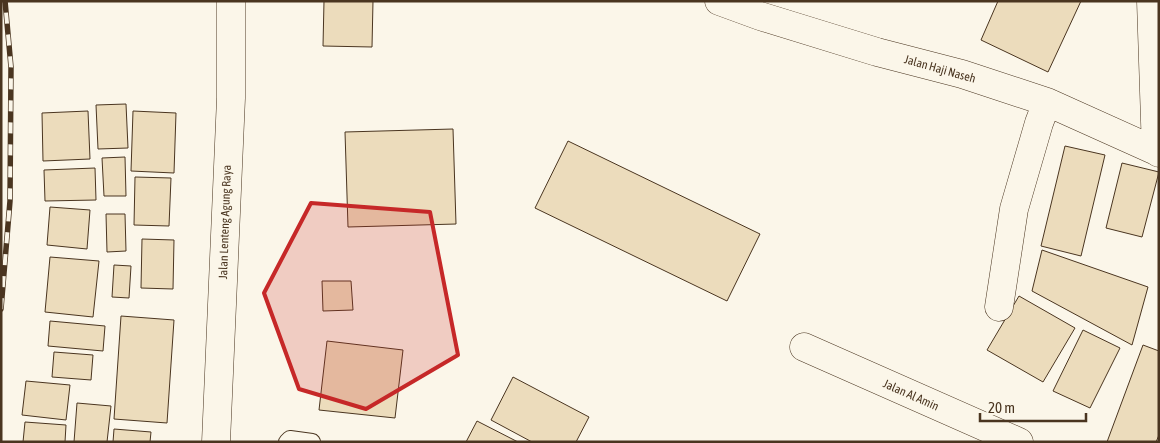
<svg xmlns="http://www.w3.org/2000/svg" width="1160" height="443" viewBox="0 0 1160 443" font-family="'Asap Condensed',sans-serif">
<style>
.building{fill:#ecdcbc;stroke:#4a3520}
.lines{fill:none;stroke-linecap:round;stroke-linejoin:round}
.lane-casing{stroke:#4a3520;stroke-width:18}
.street-casing{stroke:#4a3520;stroke-width:29}
.primary-casing{stroke:#4a3520;stroke-width:29}
.lane{stroke:#fbf6e9;stroke-width:16}
.street{stroke:#fbf6e9;stroke-width:28}
.primary{stroke:#fbf6e9;stroke-width:28}
.rail-casing{stroke:#4a3520;stroke-width:5.5}
.rail{stroke:#fbf6e9;stroke-width:4;stroke-dasharray:11;stroke-linecap:butt}
.marked{fill:#c62828;fill-opacity:0.2;stroke:#c62828;stroke-width:4;stroke-linejoin:round}
.labels{text-anchor:middle;stroke-width:4;stroke-linejoin:round;paint-order:stroke}
.street-label{font-size:12px;fill:#4a3520;stroke:#fbf6e9}
</style>
<rect width="100%" height="100%" fill="#fbf6e9"/>
<path class="building" d="M 324,1 L 373,1 L 372,47 L 323,46 Z
M 998,1 L 1081,1 L 1048,72 L 981,40 Z
M 126,104 L 128,148 L 98,149 L 96,105 Z
M 88,111 L 90,159 L 43,161 L 42,113 Z
M 133,111 L 176,113 L 174,173 L 131,171 Z
M 453,129 L 456,224 L 348,227 L 345,132 Z
M 568,141 L 760,234 L 727,301 L 535,208 Z
M 1065,146 L 1105,155 L 1081,256 L 1041,246 Z
M 125,157 L 126,196 L 104,196 L 102,158 Z
M 1122,163 L 1159,172 L 1142,237 L 1106,228 Z
M 95,168 L 96,200 L 45,201 L 44,170 Z
M 135,177 L 171,178 L 169,226 L 134,225 Z
M 50,207 L 90,210 L 87,249 L 47,245 Z
M 106,214 L 125,214 L 126,251 L 107,252 Z
M 142,239 L 174,240 L 173,289 L 141,288 Z
M 1042,250 L 1148,287 L 1132,345 L 1032,291 Z
M 50,257 L 99,261 L 93,317 L 45,312 Z
M 114,265 L 131,266 L 129,298 L 112,297 Z
M 322,281 L 351,281 L 353,310 L 323,311 Z
M 1019,296 L 1075,328 L 1043,382 L 987,350 Z
M 121,316 L 174,320 L 167,423 L 114,419 Z
M 50,321 L 105,326 L 103,351 L 48,346 Z
M 1083,330 L 1120,348 L 1090,408 L 1053,391 Z
M 327,341 L 403,350 L 395,418 L 319,410 Z
M 1143,345 L 1159,351 L 1159,435 L 1156,442 L 1107,442 Z
M 54,352 L 93,355 L 91,380 L 52,377 Z
M 513,377 L 589,417 L 576,442 L 532,442 L 491,420 Z
M 26,381 L 70,385 L 66,420 L 22,415 Z
M 77,403 L 111,406 L 107,442 L 74,442 Z
M 477,421 L 518,442 L 466,442 Z
M 25,422 L 66,425 L 65,442 L 23,442 Z
M 114,429 L 151,432 L 150,442 L 113,442 Z"/>
<g class="lines">
<defs>
<path id="lane" d="M 287,442 L 290,439 L 312,442"/>
<path id="street" d="M 719,1 L 760,16 L 877,52 L 962,74 L 1047,102 L 1156,151 L 1159,153
M 1151,1 L 1156,151
M 999,307 L 1014,209 L 1039,123 L 1047,102
M 804,347 L 1019,442"/>
<path id="primary" d="M 216,442 L 231,98 L 231,1"/>
</defs>
<use href="#lane" class="lane-casing"/>
<use href="#street" class="street-casing"/>
<use href="#primary" class="primary-casing"/>
<use href="#lane" class="lane"/>
<use href="#street" class="street"/>
<use href="#primary" class="primary"/>
<defs>
<path id="rail" d="M 1,309 L 10,201 L 11,67 L 5,1"/>
</defs>
<use href="#rail" class="rail-casing"/>
<use href="#rail" class="rail"/>
</g>
<path class="marked" d="M 311,203 L 430,212 L 458,355 L 366,409 L 299,389 L 264,293 Z"/>
<g class="labels">
<g class="street-label">
<text transform="translate(940 69) rotate(16)" y="4">Jalan Haji Naseh</text>
<text transform="translate(225 222) rotate(-88)" y="4">Jalan Lenteng Agung Raya</text>
<text transform="translate(911 395) rotate(24)" y="4">Jalan Al Amin</text>
</g>
</g>
<rect width="1160" height="443" fill="none" stroke="#4a3520" stroke-width="5"/>
<path d="M980 413v8h106v-8" fill="none" stroke="#4a3520" stroke-width="2.5"/>
<text x="988" y="413" font-size="15" fill="#4a3520" stroke="#fbf6e9" stroke-width="4" paint-order="stroke">20 m</text>
</svg>
